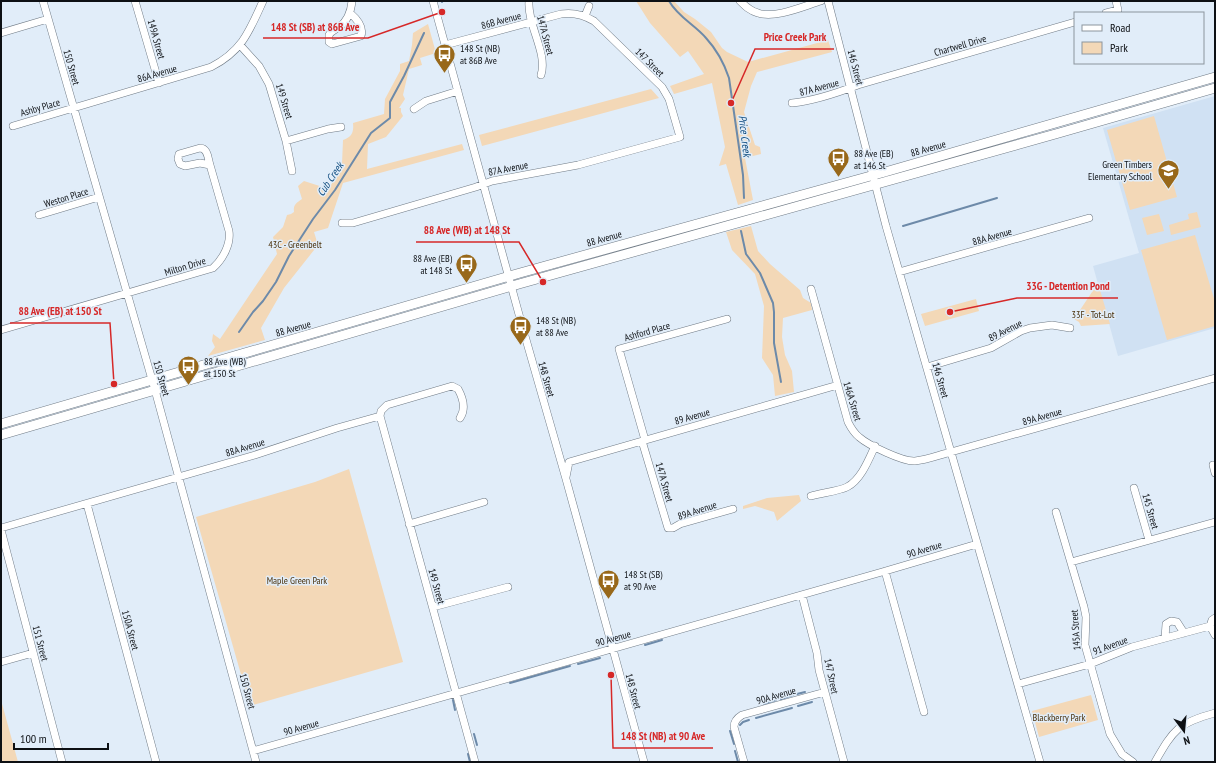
<svg xmlns="http://www.w3.org/2000/svg" width="1216" height="763" viewBox="0 0 1216 763" font-family="'PT Sans Narrow',sans-serif">
<style>
.built{fill:#d0e1f3}
.green{fill:#f3d8b7}
.lines{fill:none;stroke-linecap:round;stroke-linejoin:round}
.stream{stroke:#6d8aa9;stroke-width:2}
.minor-casing{stroke:#707b86;stroke-width:8}
.major-casing{stroke:#707b86;stroke-width:10}
.minor{stroke:#fff;stroke-width:7}
.major{stroke:#fff;stroke-width:9}
.labels{text-anchor:middle;stroke-width:3;stroke-linejoin:round;paint-order:stroke}
.street-label{font-size:10px;fill:#0d1014;stroke:#e1edf9}
.poi-label{font-size:10px;fill:#0d1014;stroke:#e1edf9;text-anchor:start}
.park-label{font-size:10px;fill:#4a310b;stroke:#e1edf9}
.water-label{font-size:11px;font-style:italic;fill:#0f4c7f;stroke:#e1edf9}
.leader{fill:none;stroke:#d62828;stroke-width:1.5}
.callout-dot{fill:#d62828;stroke:#e1edf9;stroke-width:1.5}
.callout-label{font-size:11px;text-anchor:middle;font-weight:bold;fill:#d62828;stroke:#e1edf9;stroke-width:3;stroke-linejoin:round;paint-order:stroke}
</style>
<rect width="100%" height="100%" fill="#e1edf9"/>
<path class="built" d="M 1215,96 L 1215,328 L 1118,356 L 1093,266 L 1139,253 L 1103,128 Z"/>
<path class="green" d="M 636,1 L 674,1 L 684,12 L 695,19 L 711,32 L 722,48 L 727,52 L 748,62 L 828,40 L 832,52 L 757,72 L 751,86 L 744,112 L 755,145 L 760,147 L 761,154 L 745,158 L 753,200 L 738,205 L 726,164 L 719,166 L 725,147 L 712,83 L 674,94 L 670,86 L 704,74 L 688,51 L 680,57 L 650,23 Z
M 428,24 L 436,53 L 420,58 L 422,65 L 409,69 L 403,95 L 405,99 L 399,108 L 401,108 L 401,112 L 403,116 L 386,137 L 368,144 L 367,169 L 462,144 L 464,150 L 343,183 L 328,228 L 314,232 L 318,245 L 284,288 L 261,328 L 265,340 L 208,356 L 215,347 L 212,341 L 213,334 L 220,339 L 277,254 L 273,237 L 283,227 L 287,215 L 291,214 L 294,212 C 293,205 296,203 302,199 L 298,186 L 304,181 L 329,189 L 342,164 L 343,140 C 352,137 354,132 353,123 L 384,114 L 385,99 L 400,71 L 400,64 L 409,61 L 412,45 L 413,33 Z
M 651,89 L 659,98 L 482,146 L 479,135 Z
M 1154,116 L 1177,197 L 1130,210 L 1107,130 Z
M 1197,212 L 1201,227 L 1171,235 L 1169,225 L 1189,219 L 1188,214 Z
M 1159,214 L 1164,231 L 1147,235 L 1142,218 Z
M 751,226 L 758,251 L 770,264 L 800,290 L 803,298 L 811,303 L 812,310 L 783,318 L 782,337 L 785,355 L 792,371 L 794,392 L 775,396 L 773,375 L 762,358 L 764,306 L 755,274 L 732,250 L 726,232 Z
M 1195,235 L 1215,302 L 1215,326 L 1167,340 L 1141,250 Z
M 1098,283 L 1110,324 L 1081,326 L 1079,322 L 1074,319 Z
M 976,299 L 979,311 L 925,326 L 921,314 Z
M 349,469 L 403,662 L 250,706 L 196,517 L 315,482 Z
M 799,495 L 801,501 L 777,521 L 774,512 L 755,506 L 743,509 L 743,506 L 767,498 Z
M 1091,695 L 1098,720 L 1039,737 L 1032,711 Z
M 1,700 L 18,762 L 1,762 Z"/>
<g class="lines">
<path class="stream" d="M 669,1 C 678,17 695,25 706,38 C 717,50 724,63 729,78 L 743,175 L 744,198
M 442,2 L 442,1
M 903,226 L 997,198
M 741,231 L 746,254 L 760,273 L 773,303 L 774,312 L 774,343 L 781,382
M 239,332 L 253,312 L 263,301 L 276,282 L 289,256 L 313,219 L 335,190 L 371,133 L 390,118 L 390,102 L 404,76 L 424,33
M 645,645 L 662,640
M 578,664 L 600,658
M 510,683 L 570,666
M 797,694 L 805,692
M 781,699 L 793,695
M 453,700 L 455,710
M 764,704 L 776,700
M 798,706 L 812,702
M 756,718 L 792,708
M 740,725 L 743,722 L 749,720
M 730,731 L 734,744
M 474,734 L 477,745
M 735,751 L 738,762
M 468,754 L 470,762"/>
<defs>
<path id="minor" d="M 43,1 L 155,390 L 256,762
M 135,1 L 159,83
M 433,1 L 523,329 L 566,479 L 644,762
M 529,1 C 527,25 548,53 541,75
M 740,1 C 745,6 750,11 758,13 C 775,19 804,6 821,1
M 828,1 L 886,226 L 1040,762
M 350,13 C 357,19 364,27 361,36 L 332,44 L 329,42 L 329,35 C 331,31 335,30 339,27 C 348,21 351,11 352,1
M 1106,13 L 1118,10 L 1116,1
M 585,16 L 589,6
M 1,33 L 48,19
M 240,45 L 259,66 L 269,84 L 286,141 L 292,171
M 792,103 C 814,101 837,93 858,85 L 1075,22
M 414,109 L 426,101 L 458,91
M 13,126 L 211,67 C 242,51 249,32 263,1
M 286,141 L 328,129 L 341,127
M 200,148 C 208,148 208,159 210,165 L 200,163 L 185,166 L 180,164 L 178,159 L 179,154 Z
M 39,215 L 99,197
M 342,223 L 353,223 L 476,187 L 492,181 L 578,165 L 680,137 L 669,99 L 662,87 L 594,21 C 584,15 573,12 561,14 L 445,45
M 899,272 L 1089,218
M 811,289 L 848,422 C 851,428 854,433 859,437 C 868,445 903,462 915,461 C 927,460 939,455 951,452 L 1215,378
M 1,330 L 213,268 C 223,259 231,244 229,231 L 210,165
M 927,367 L 991,348 L 1021,331 L 1030,328 L 1052,325 L 1070,328
M 380,416 L 475,762
M 380,416 L 381,411 L 387,405 L 452,386 L 458,389 C 463,398 466,409 460,418
M 645,440 L 619,349 L 727,319
M 642,441 L 668,528 L 673,528 L 680,524 L 733,509
M 1213,465 L 1215,473
M 566,477 L 569,462 L 838,385
M 1134,488 L 1149,540
M 811,496 C 821,493 839,491 847,487 C 861,480 869,459 875,446
M 87,504 L 156,762
M 1056,512 L 1084,607 L 1086,617 L 1085,645 L 1110,734 L 1122,754 L 1133,762
M 409,524 L 484,502
M 1,528 L 255,455 L 337,428 L 380,416
M 1,530 L 62,762
M 1071,562 L 1215,522
M 885,571 L 924,712
M 802,595 L 817,653 L 819,670 L 844,762
M 433,607 L 508,587
M 1215,618 L 1212,620 L 1210,626 L 1215,635
M 1165,638 L 1166,624 L 1171,621 L 1177,622 L 1184,633
M 1,662 L 33,653
M 1018,684 L 1090,664 L 1132,647 L 1210,626
M 253,751 L 882,572 L 977,544
M 744,762 L 734,727 C 734,722 737,718 742,715 L 825,692
M 1155,762 C 1174,729 1178,723 1215,713"/>
<path id="major" d="M 1,424 L 520,273 L 885,172 L 1215,77
M 1,435 L 519,284 L 1059,133 L 1215,88"/>
</defs>
<use href="#minor" class="minor-casing"/>
<use href="#major" class="major-casing"/>
<use href="#minor" class="minor"/>
<use href="#major" class="major"/>
</g>
<defs>
<symbol id="bus-pin" viewBox="-11 -11 22 30"><path d="M0 17L-7.5 6A9.5 9.5 0 1 1 7.5 6Z" fill="#98681a" stroke="#e1edf9"/><path d="M-5-6H5V4H4V6H2V4H-2V6H-4V4H-5ZM-3.5-4V0h7V-4ZM-3.5 1.2v1.5H-2V1.2ZM2 1.2v1.5H3.5V1.2Z" fill="#fff"/></symbol>
<symbol id="school-pin" viewBox="-11 -11 22 30"><path d="M0 17L-7.5 6A9.5 9.5 0 1 1 7.5 6Z" fill="#98681a" stroke="#e1edf9"/><path d="M0-5L7-2L0 1L-7-2ZM-4 1L0 2.5L4 1V4Q0 6-4 4Z" fill="#fff"/></symbol>
</defs>
<g fill-rule="evenodd">
<use href="#bus-pin" x="432" y="42" width="25" height="34"/>
<use href="#bus-pin" x="826" y="146" width="25" height="34"/>
<use href="#school-pin" x="1156" y="158" width="25" height="34"/>
<use href="#bus-pin" x="454" y="252" width="25" height="34"/>
<use href="#bus-pin" x="508" y="314" width="25" height="34"/>
<use href="#bus-pin" x="176" y="354" width="25" height="34"/>
<use href="#bus-pin" x="596" y="568" width="25" height="34"/>
</g>
<g class="labels">
<g class="street-label">
<text transform="translate(501 20) rotate(-15)" y="4">86B Avenue</text>
<text transform="translate(546 35) rotate(75)" y="4">147A Street</text>
<text transform="translate(157 39) rotate(74)" y="4">149A Street</text>
<text transform="translate(960 45) rotate(-16)" y="4">Chartwell Drive</text>
<text transform="translate(650 62) rotate(45)" y="4">147 Street</text>
<text transform="translate(72 67) rotate(74)" y="4">150 Street</text>
<text transform="translate(856 67) rotate(75)" y="4">146 Street</text>
<text transform="translate(157 73) rotate(-16)" y="4">86A Avenue</text>
<text transform="translate(819 87) rotate(-15)" y="4">87A Avenue</text>
<text transform="translate(285 101) rotate(73)" y="4">149 Street</text>
<text transform="translate(40 107) rotate(-16)" y="4">Ashby Place</text>
<text transform="translate(928 148) rotate(-16)" y="4">88 Avenue</text>
<text transform="translate(508 168) rotate(-11)" y="4">87A Avenue</text>
<text transform="translate(66 197) rotate(-17)" y="4">Weston Place</text>
<text transform="translate(992 236) rotate(-16)" y="4">88A Avenue</text>
<text transform="translate(604 238) rotate(-16)" y="4">88 Avenue</text>
<text transform="translate(185 266) rotate(-17)" y="4">Milton Drive</text>
<text transform="translate(293 328) rotate(-16)" y="4">88 Avenue</text>
<text transform="translate(1005 330) rotate(-27)" y="4">89 Avenue</text>
<text transform="translate(647 331) rotate(-16)" y="4">Ashford Place</text>
<text transform="translate(162 378) rotate(74)" y="4">150 Street</text>
<text transform="translate(547 379) rotate(74)" y="4">148 Street</text>
<text transform="translate(941 380) rotate(74)" y="4">146 Street</text>
<text transform="translate(853 401) rotate(73)" y="4">146A Street</text>
<text transform="translate(692 416) rotate(-16)" y="4">89 Avenue</text>
<text transform="translate(1042 416) rotate(-16)" y="4">89A Avenue</text>
<text transform="translate(245 447) rotate(-17)" y="4">88A Avenue</text>
<text transform="translate(665 482) rotate(74)" y="4">147A Street</text>
<text transform="translate(697 510) rotate(-18)" y="4">89A Avenue</text>
<text transform="translate(1151 511) rotate(74)" y="4">145 Street</text>
<text transform="translate(924 549) rotate(-17)" y="4">90 Avenue</text>
<text transform="translate(437 586) rotate(74)" y="4">149 Street</text>
<text transform="translate(131 630) rotate(75)" y="4">150A Street</text>
<text transform="translate(1075 630) rotate(-94)" y="4">145A Street</text>
<text transform="translate(613 638) rotate(-16)" y="4">90 Avenue</text>
<text transform="translate(41 643) rotate(75)" y="4">151 Street</text>
<text transform="translate(1110 645) rotate(-20)" y="4">91 Avenue</text>
<text transform="translate(832 676) rotate(78)" y="4">147 Street</text>
<text transform="translate(248 691) rotate(75)" y="4">150 Street</text>
<text transform="translate(634 691) rotate(75)" y="4">148 Street</text>
<text transform="translate(776 695) rotate(-16)" y="4">90A Avenue</text>
<text transform="translate(301 727) rotate(-16)" y="4">90 Avenue</text>
</g>
<g class="poi-label">
<text x="460" y="52">148 St (NB)<tspan x="460" dy="12">at 86B Ave</tspan></text>
<text x="854" y="157">88 Ave (EB)<tspan x="854" dy="12">at 146 St</tspan></text>
<text x="1152" y="168" text-anchor="end">Green Timbers<tspan x="1152" dy="12">Elementary School</tspan></text>
<text x="452" y="262" text-anchor="end">88 Ave (EB)<tspan x="452" dy="12">at 148 St</tspan></text>
<text x="536" y="324">148 St (NB)<tspan x="536" dy="12">at 88 Ave</tspan></text>
<text x="204" y="365">88 Ave (WB)<tspan x="204" dy="12">at 150 St</tspan></text>
<text x="624" y="578">148 St (SB)<tspan x="624" dy="12">at 90 Ave</tspan></text>
</g>
<g class="park-label">
<text x="295" y="248">43C - Greenbelt</text>
<text x="1093" y="318">33F - Tot-Lot</text>
<text x="297" y="584">Maple Green Park</text>
<text x="1059" y="721">Blackberry Park</text>
</g>
<g class="water-label">
<text transform="translate(745 136) rotate(83)" y="4">Price Creek</text>
<text transform="translate(330 179) rotate(-56)" y="4">Cub Creek</text>
</g>
</g>
<path class="leader" d="M442 12L368 38H263M731 103L755 49H834M543 282L519 242H416M950 312L1017 298H1118M114 384L110 323H10M611 675L613 748H713"/>
<g class="callout-dot">
<circle cx="442" cy="12" r="4"/>
<circle cx="731" cy="103" r="4"/>
<circle cx="543" cy="282" r="4"/>
<circle cx="950" cy="312" r="4"/>
<circle cx="114" cy="384" r="4"/>
<circle cx="611" cy="675" r="4"/>
</g>
<g class="callout-label">
<text x="315" y="31">148 St (SB) at 86B Ave</text>
<text x="795" y="41">Price Creek Park</text>
<text x="467" y="234">88 Ave (WB) at 148 St</text>
<text x="1068" y="290">33G - Detention Pond</text>
<text x="60" y="315">88 Ave (EB) at 150 St</text>
<text x="663" y="740">148 St (NB) at 90 Ave</text>
</g>
<rect width="1216" height="763" fill="none" stroke="#0d1014" stroke-width="4"/>
<rect x="1074" y="12" width="130" height="52" fill="#e1edf9" stroke="#8c959d"/>
<rect x="1082" y="25" width="20" height="6" fill="#ffffff" stroke="#8c959d"/>
<text x="1110" y="32" font-size="12" fill="#0d1014">Road</text>
<rect x="1082" y="42" width="20" height="12" fill="#f3d8b7" stroke="#8c959d"/>
<text x="1110" y="52" font-size="12" fill="#0d1014">Park</text>
<g transform="translate(1184 731) rotate(164)" stroke="#e1edf9" stroke-width="3" paint-order="stroke">
<path d="M0-3L7 15L0 10L-7 15Z" fill="#0d1014"/>
<text y="-6" font-size="11" font-weight="bold" text-anchor="middle" fill="#0d1014">N</text>
</g>
<path d="M14 743v6h94v-6" fill="none" stroke="#0d1014" stroke-width="2"/>
<text x="20" y="743" font-size="12" fill="#0d1014" stroke="#e1edf9" stroke-width="3" paint-order="stroke">100 m</text>
</svg>
